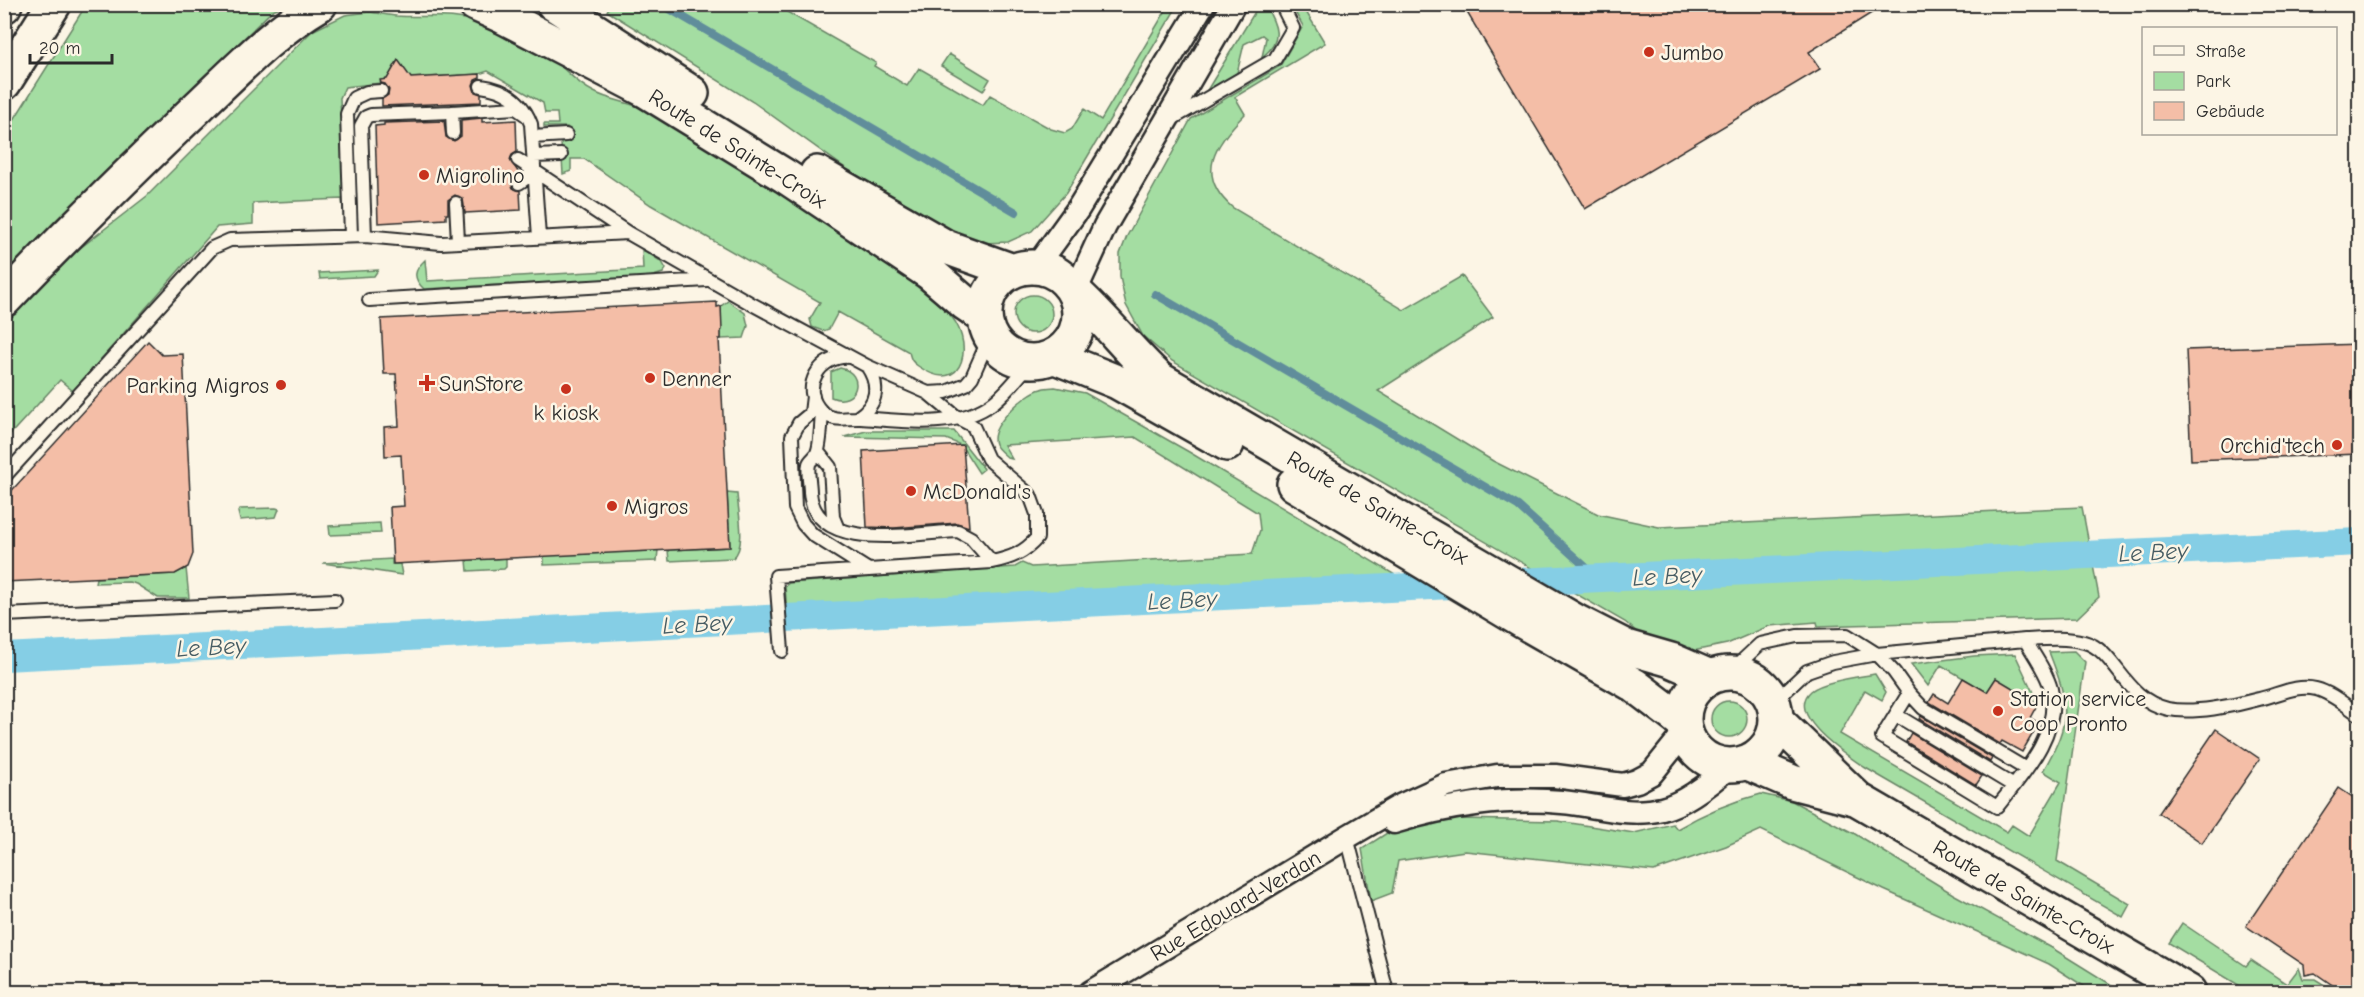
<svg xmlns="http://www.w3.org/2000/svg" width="2364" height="997" viewBox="0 0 2364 997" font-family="'Comic Neue',sans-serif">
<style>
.green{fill:#a4dda2;stroke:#688466;stroke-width:1.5}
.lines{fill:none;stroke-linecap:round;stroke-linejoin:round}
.stream{stroke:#618d9b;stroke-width:8}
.canal{stroke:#85cee5;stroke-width:28}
.building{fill:#f4bea7;stroke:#2b2b2b;stroke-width:1.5}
.service-casing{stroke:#2b2b2b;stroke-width:16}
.minor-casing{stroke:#2b2b2b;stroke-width:27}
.secondary-casing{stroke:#2b2b2b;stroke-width:38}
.motorway-casing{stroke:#2b2b2b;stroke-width:38}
.service{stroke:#fcf5e5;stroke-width:12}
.minor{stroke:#fcf5e5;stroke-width:22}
.secondary{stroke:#fcf5e5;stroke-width:33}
.motorway{stroke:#fcf5e5;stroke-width:33}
.poi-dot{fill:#c8321e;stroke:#fcf5e5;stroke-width:2}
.labels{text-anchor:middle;stroke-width:5;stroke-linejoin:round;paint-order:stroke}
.poi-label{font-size:22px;fill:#2b2b2b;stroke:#fcf5e5;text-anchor:start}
.street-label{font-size:22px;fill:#2b2b2b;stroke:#fcf5e5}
.water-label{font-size:24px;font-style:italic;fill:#465c63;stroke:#fcf5e5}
</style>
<rect width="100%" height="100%" fill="#fcf5e5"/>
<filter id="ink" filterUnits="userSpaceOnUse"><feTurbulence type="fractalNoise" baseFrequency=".0167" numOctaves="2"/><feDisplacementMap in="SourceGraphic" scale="12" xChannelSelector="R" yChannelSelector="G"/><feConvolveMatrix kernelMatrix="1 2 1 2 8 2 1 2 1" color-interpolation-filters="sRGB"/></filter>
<g filter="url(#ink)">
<path class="green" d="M 611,4 L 775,5 L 876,63 L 874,66 L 907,86 L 919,68 L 983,105 L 990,95 L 1051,129 L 1065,133 L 1072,129 L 1084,109 L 1101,120 L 1169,5 L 1178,5 L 1066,193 L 1032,231 L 1008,242 L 984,243 L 947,228 L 848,170 L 753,102 L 607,11 Z
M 86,5 L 284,5 L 273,10 L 55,221 L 5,274 L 5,134 Z
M 1259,5 L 1265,5 C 1277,25 1284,41 1262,57 L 1266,38 L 1262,35 L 1244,44 L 1237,73 L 1206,92 Z
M 1291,5 L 1302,5 L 1325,43 L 1235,97 L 1245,114 C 1215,144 1194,175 1233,208 L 1404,310 L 1462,276 L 1493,317 L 1378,391 L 1493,461 L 1598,514 L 1659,527 L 2082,507 L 2099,597 L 2077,618 L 1818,626 L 1817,622 L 1769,626 L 1727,644 L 1693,651 L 1663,644 L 1637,632 L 1625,622 L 1172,361 L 1143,336 L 1126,305 L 1120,277 L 1120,254 L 1127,236 L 1191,119 L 1280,66 L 1303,26 Z
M 369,12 C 378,13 387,15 396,16 C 421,18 445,14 469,20 C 495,27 525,39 548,55 C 564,67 575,83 594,92 C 608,100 626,101 641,108 C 668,120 694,139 719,154 C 773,186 825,220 875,257 C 900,274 925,291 947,312 C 976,338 966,400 918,366 C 912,362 911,360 909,352 L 838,312 L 829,329 L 823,331 L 812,327 L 810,319 L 820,302 L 651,205 L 584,159 L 571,159 L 571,171 L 563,174 L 561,143 L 567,142 L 567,127 L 544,127 L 544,124 L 558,124 L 557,113 L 545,113 L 543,103 L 488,71 L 479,74 L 408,78 L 393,70 L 389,79 L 381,80 L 381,83 L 345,87 L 340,98 L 346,220 L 344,220 L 342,199 L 253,203 L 253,224 L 217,227 L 73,391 L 60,380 L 5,440 L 5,324 L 57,266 L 147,196 L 312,31 L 345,15 Z
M 949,54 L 990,79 L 983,91 L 941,66 Z
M 642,249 L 662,262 L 666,269 L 663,273 L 650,277 L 424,289 C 412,278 414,270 425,260 L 427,281 L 643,269 Z
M 378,270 L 374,276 L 320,279 L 319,273 Z
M1014 314a19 19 0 1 1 38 0a19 19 0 1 1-38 0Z
M 728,301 L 745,313 L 748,326 L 744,338 L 721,339 L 721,306 Z
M 840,368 C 867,373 857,408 831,397 L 831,372 Z
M 1055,387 L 1085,393 L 1189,452 L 1407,582 L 787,613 L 785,586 L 789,583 L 1015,567 L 1022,563 L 1031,567 L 1252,554 L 1260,530 L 1258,513 L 1135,437 L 1004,445 L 1012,459 L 1008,458 C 1004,454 997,449 995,444 C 988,426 1026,393 1041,389 C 1045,387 1050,388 1055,387 Z
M 866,431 L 954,431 L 984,469 L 979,473 L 961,445 L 946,439 L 844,437 Z
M 727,493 L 737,494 C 738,511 747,547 733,558 L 669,561 L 668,550 L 730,547 Z
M 276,508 L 279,509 L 276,517 L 240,520 L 238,512 L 240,509 Z
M 380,523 L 381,533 L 330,535 L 329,526 Z
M 658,550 L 657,561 L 544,565 L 544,555 Z
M 506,558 L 506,567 L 504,569 L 468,571 L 467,560 Z
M 392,559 L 392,564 L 400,564 L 402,575 L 323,563 Z
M 186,568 L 189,598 L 158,598 L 136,584 L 129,582 L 95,583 L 96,578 L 175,574 Z
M 2074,651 L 2085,662 L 2057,861 L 2130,904 L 2123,917 L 1864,767 C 1847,755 1784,715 1811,691 C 1823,681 1859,677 1875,674 L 1886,692 L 1882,700 L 1865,690 L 1840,734 L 2007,832 L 2012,825 L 2029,836 L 2061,782 L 2043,771 C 2072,720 2070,706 2049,652 Z
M 2015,654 L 2038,703 L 1996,678 L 1987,692 L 1941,665 L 1928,686 L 1911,664 L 1974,656 Z
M1711 719a18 18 0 1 1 36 0a18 18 0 1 1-36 0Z
M 1761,794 L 1792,801 L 1855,834 L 1953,894 L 2052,948 L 2123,992 L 2093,992 L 2049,964 L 1884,890 L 1761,830 L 1726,846 L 1654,871 L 1465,851 L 1398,861 L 1392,893 L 1371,901 L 1362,849 L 1387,833 L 1420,822 L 1459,819 L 1558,821 L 1634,833 L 1673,824 L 1677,829 C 1704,813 1730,802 1761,794 Z
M 2182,923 L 2246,966 L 2251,960 L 2287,984 L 2299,968 L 2303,979 L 2315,979 L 2336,992 L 2250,992 L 2169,943 Z"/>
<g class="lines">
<path class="stream" d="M 661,4 L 1016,212
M 1155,294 L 1518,506 L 1598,578"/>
<path class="canal" d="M 4,657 L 1325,591 L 2360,542"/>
</g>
<path class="building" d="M 1462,4 L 1886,4 L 1809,52 L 1820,69 L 1585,209 Z
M 398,60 L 411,78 L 480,74 L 480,78 L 475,80 L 473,85 L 475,92 L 481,94 L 481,102 L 382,106 L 382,99 L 388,95 L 389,90 L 385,84 L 381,83 L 380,80 L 387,79 Z
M 482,118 L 482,122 L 516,120 L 517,152 L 512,155 L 510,160 L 519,173 L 512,179 L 511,183 L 513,188 L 520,191 L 521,210 L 465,213 L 463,199 L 455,195 L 448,200 L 448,214 L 446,214 L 446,219 L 378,223 L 375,126 L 384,125 L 384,123 L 444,121 L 446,137 L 454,141 L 461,136 L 461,120 Z
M 717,302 L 717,307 L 721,306 L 722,330 L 721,331 L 721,339 L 719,339 L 730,547 L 393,564 L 390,507 L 404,506 L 401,455 L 385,456 L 384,427 L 399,426 L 396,374 L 384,374 L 381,319 Z
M 148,341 L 162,355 L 183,354 L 193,554 L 188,567 L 175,574 L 4,582 L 4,499 Z
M 2360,344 L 2360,454 L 2191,460 L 2186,350 Z
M 963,445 L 969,527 L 957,523 L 894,528 L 867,527 L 863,451 Z
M 1963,678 L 1987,692 L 1996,678 L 2038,703 L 2030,718 L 2039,723 L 2022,752 L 2002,741 L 2000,744 L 1929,702 L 1934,694 L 1948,703 Z
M 1921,716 L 1992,758 L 1990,762 L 1919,719 Z
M 2216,729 L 2260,759 L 2202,843 L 2159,813 Z
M 1911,733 L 1982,776 L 1976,785 L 1906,742 Z
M 2339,788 L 2360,802 L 2360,993 L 2344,993 L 2315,973 L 2305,975 L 2304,965 L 2246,926 Z"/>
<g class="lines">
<defs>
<path id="service" d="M 481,86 C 505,89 522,100 531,124 L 539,237
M 452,112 L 516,108 L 526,115
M 1170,120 L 1275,59 L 1293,28 L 1281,4
M 532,137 L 566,135
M 534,156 L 561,155
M 518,160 L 628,233
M 519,183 L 535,172
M 456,203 L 458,241
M 351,236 L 347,114 L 354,98 L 367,92 L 381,91
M 365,236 L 361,126 L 366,117 L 371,115 L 452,112 L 453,133
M 369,300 L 707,280
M 850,357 C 820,354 798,389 822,412 C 835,423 847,417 861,418 C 903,421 958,430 994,402 C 1008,391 1020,375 1031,362
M 813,396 L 811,413 L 799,423 L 792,436 L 795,508 L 803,524 L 813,535 L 867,569
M 822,412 C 821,422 821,444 817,453 C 816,457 810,460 809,464 C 807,471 810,484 810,492 C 814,554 916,533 958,531 L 971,538 L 992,562
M 858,417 C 878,404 880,385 867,366
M 818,452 L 830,467 L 833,517 L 838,529
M 4,477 L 212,248 L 230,240 L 365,236 L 441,243 L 628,233 L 750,303 L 867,366 L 928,393 L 946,392 L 966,384 L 972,377 L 990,336
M 4,615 L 335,600
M 2025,640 C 2044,639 2065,637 2084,642 C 2116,650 2123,699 2168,709 C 2193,714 2234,706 2259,699 C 2278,695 2296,684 2316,689 C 2332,693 2346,706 2360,715
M 782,651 L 776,576 L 992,562 C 1011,558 1024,553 1037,538 L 1037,514 L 1030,495 L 988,459 L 973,426 L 958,418 L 928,393
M 1730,672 L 1760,644 L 1797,636 L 1847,635 L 1877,654 L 2025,640 C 2034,655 2047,673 2051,689 C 2061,734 2022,775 1997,807 L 1882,737 L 1909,693 L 1894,672 L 1877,654 L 1833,662 L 1807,671 L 1773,703
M 1909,693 L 1923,708 L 2026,769
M 1896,715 L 2014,786
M 1347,837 L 1387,992
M 1971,992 L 1984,992"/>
<path id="minor" d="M 1036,267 L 1078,209 L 1203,4
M 1075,292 L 1105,226 L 1234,4
M 1394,822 C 1447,805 1507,797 1562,802 C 1596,805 1628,817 1662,809 C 1686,803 1713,781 1731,765
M 1091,992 L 1347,837 L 1400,806 L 1446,785 L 1497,776 L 1555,776 L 1623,785 L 1637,781 L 1652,773 L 1685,732"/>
<path id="secondary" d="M 475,4 L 504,17 L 645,90 L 785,176 L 930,273 L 966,304 L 985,317
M 554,4 L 692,93
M 817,173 L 946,247 L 1013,271
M985 314a47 47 0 1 1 94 0a47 47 0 1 1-94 0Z
M 1075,292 C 1105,319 1129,351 1159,379 L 1577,622 L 1626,647 L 1671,660 L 1710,677
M 1055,357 L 1117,382 L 1227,444
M 1294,484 L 1524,622 L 1634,685 L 1684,723
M1684 719a46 46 0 1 1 92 0a46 46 0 1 1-92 0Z
M 1776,720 L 1859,800 L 2189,992
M 1746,762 L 1792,782 L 1858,799"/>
<path id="motorway" d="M 4,6 L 5,4
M 4,83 L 54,4
M 4,300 C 67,234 132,170 198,107 C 237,70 274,31 320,4"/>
</defs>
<use href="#service" class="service-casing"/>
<use href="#minor" class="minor-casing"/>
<use href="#secondary" class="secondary-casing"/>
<use href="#motorway" class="motorway-casing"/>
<use href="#service" class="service"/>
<use href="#minor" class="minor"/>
<use href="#secondary" class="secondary"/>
<use href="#motorway" class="motorway"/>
</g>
</g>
<g class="poi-dot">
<circle cx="1649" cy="52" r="6"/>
<circle cx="424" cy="175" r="6"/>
<circle cx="650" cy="378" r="6"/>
<path d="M424 374h6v6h6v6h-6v6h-6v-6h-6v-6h6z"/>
<circle cx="281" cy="385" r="6"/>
<circle cx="566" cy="389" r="6"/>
<circle cx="2337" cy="445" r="6"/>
<circle cx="911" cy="491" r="6"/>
<circle cx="612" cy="506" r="6"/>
<circle cx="1998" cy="711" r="6"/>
</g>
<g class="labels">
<g class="poi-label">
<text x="1661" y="60">Jumbo</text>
<text x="436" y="183">Migrolino</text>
<text x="662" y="386">Denner</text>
<text x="439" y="391">SunStore</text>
<text x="269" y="393" text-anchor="end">Parking Migros</text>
<text x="566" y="420" text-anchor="middle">k kiosk</text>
<text x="2325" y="453" text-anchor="end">Orchid'tech</text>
<text x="923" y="499">McDonald's</text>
<text x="624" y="514">Migros</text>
<text x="2010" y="706">Station service<tspan x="2010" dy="25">Coop Pronto</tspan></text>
</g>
<g class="street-label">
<text transform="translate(738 148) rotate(32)" y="8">Route de Sainte-Croix</text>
<text transform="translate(1378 507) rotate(30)" y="8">Route de Sainte-Croix</text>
<text transform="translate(2024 896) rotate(30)" y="8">Route de Sainte-Croix</text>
<text transform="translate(1235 905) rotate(-31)" y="8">Rue Edouard-Verdan</text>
</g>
<g class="water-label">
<text transform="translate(2153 552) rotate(-3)" y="8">Le Bey</text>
<text transform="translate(1667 576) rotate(-3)" y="8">Le Bey</text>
<text transform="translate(1182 600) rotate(-3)" y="8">Le Bey</text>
<text transform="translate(697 624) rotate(-3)" y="8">Le Bey</text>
<text transform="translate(211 647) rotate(-3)" y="8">Le Bey</text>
</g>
</g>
<rect width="2364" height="997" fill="none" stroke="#fcf5e5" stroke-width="24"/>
<rect x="12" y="12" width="2340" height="973" fill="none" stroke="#2b2b2b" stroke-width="2" filter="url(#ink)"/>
<rect x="2142" y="27" width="195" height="108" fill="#fcf5e5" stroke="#a8a49b" stroke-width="1.5"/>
<rect x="2154" y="46" width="30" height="9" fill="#fcf5e5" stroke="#a8a49b" stroke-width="1.5"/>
<text x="2196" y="57" font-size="18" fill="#2b2b2b">Straße</text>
<rect x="2154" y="72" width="30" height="18" fill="#a4dda2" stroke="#a8a49b" stroke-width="1.5"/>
<text x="2196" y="87" font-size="18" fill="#2b2b2b">Park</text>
<rect x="2154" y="102" width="30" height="18" fill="#f4bea7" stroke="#a8a49b" stroke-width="1.5"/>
<text x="2196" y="117" font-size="18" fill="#2b2b2b">Gebäude</text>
<path d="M30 54v9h82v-9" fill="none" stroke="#2b2b2b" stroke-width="3"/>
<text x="39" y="54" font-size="18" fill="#2b2b2b" stroke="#fcf5e5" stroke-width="4.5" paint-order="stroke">20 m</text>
</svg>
